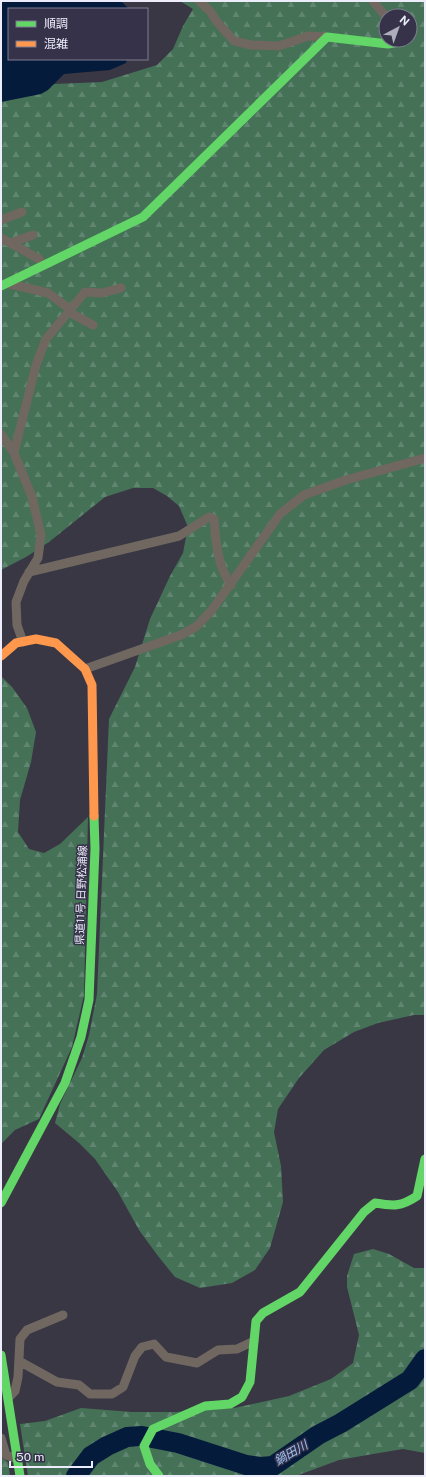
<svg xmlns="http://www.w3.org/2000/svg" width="426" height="1477" viewBox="0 0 426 1477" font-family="'Public Sans','Noto Sans JP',sans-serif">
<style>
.forest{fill:url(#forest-firs);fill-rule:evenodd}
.water{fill:#051b3b}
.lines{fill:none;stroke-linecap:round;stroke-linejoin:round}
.river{stroke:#051b3b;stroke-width:20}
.street{stroke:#706760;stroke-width:9}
.fast{stroke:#63d668;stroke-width:9}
.slow{stroke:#ff974d;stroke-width:9}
.labels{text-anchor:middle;stroke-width:3;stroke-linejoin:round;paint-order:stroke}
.street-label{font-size:11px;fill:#edecfb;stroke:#353249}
.water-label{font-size:12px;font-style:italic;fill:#9cc3f6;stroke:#353249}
</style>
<defs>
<pattern id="forest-firs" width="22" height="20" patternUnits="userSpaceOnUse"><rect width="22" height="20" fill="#457157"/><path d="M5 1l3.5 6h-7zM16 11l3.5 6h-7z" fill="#608570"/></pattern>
</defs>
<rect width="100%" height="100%" fill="#393744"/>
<path class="forest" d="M 180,1 L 425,1 L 425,1015 L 414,1015 L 378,1023 L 354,1032 L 324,1050 L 299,1078 L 278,1109 L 274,1132 L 281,1166 L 283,1202 L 270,1248 L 255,1270 L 232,1283 L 200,1288 L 175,1277 L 158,1256 L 139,1230 L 118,1192 L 95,1159 L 79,1143 L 55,1123 L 60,1104 L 82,1058 L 89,1035 L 97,994 L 109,719 L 135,667 L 150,619 L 170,576 L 183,553 L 188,527 L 179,506 L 167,496 L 153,488 L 133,488 L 105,497 L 49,542 L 26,557 L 1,570 L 1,90 L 30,85 L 102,82 L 157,65 L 173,49 L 183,26 L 193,9 ZM 386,16 L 410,16 L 410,40 L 386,40 Z
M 1,676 L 12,687 L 27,708 L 36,732 L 31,762 L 20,800 L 18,832 L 29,849 L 44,853 L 60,844 L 88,817 L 84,995 L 72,1047 L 39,1119 L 15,1130 L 1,1144 Z
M 373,1249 L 389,1254 L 414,1268 L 425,1268 L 425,1453 L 403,1449 L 373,1454 L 339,1460 L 296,1476 L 28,1476 L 20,1424 L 45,1421 L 81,1408 L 132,1412 L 176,1412 L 234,1408 L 289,1396 L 331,1379 L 353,1363 L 359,1335 L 347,1287 L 347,1276 L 354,1254 Z
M 1,1457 L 8,1462 L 10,1476 L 1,1476 Z"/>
<path class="water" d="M 1,1 L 121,1 L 129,9 L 9,9 L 9,59 L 127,59 L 126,63 L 110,70 L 64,74 L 48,90 L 41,94 L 1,102 Z"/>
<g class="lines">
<path class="river" d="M 76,1476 L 91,1456 L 107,1446 L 127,1437 L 142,1436 L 178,1443 L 246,1465 L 260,1467 L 273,1466 L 318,1435 L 341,1423 L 410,1380 L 425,1359"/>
<path class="street" d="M 199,1 L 210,11 L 217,22 L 234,41 L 251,45 L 279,46 L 308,36 L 327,37
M 373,1 L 386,17
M 1,220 L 22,212
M 1,238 L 39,259 L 42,266
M 10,243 L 33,235
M 6,283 L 48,293 L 71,310
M 69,312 L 93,325
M 1,434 L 14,453 L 32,497 L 41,535 L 38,558 L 24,581 L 16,602 L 17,625 L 23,642
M 14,453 L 36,365 L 46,339 L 85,292 L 102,293 L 121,288
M 29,572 L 179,536 L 209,517 L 214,519 C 216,542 217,565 231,585
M 85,669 L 181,635 L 197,626 L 212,610 L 280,514 L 304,495 L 346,480 L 425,458
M 19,1361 L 57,1382 L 79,1385 L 90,1394 L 112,1394 L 123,1387 L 135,1356 L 142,1347 L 154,1344 L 166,1357 L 197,1363 L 218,1350 L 237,1349 L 254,1341
M 8,1398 L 15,1391 L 18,1377 L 20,1339 L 27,1330 L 63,1315
M 1,1438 L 6,1455 L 17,1459"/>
<path class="fast" d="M 1,286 L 143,217 L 327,37 L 388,44 L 399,42 L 399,40
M 1,1203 L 65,1083 L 81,1037 L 89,1000 L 95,849 L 94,816
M 1,1355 L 20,1476
M 159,1476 L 150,1464 L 144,1446 L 153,1429 L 205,1406 L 230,1404 L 242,1397 L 250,1382 L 256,1321 L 263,1313 L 300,1292 L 364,1212 L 375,1203 C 393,1206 401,1207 417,1196 L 425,1159"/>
<path class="slow" d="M 1,656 L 16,643 L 36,639 L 56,643 L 85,669 L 92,685 L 94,816"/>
</g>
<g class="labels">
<g class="street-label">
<text transform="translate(81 895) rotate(-88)" y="4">県道11号 日野松浦線</text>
</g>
<g class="water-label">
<text transform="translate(291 1453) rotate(-30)" y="4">鍋田川</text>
</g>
</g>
<rect width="426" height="1477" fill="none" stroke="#edecfb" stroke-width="4"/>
<rect x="8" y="8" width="140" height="52" fill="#353249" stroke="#7f7c90"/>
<rect x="16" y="21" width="20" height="6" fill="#63d668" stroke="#7f7c90"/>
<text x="44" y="28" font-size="12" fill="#edecfb">順調</text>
<rect x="16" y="41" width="20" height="6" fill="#ff974d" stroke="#7f7c90"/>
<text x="44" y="48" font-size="12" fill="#edecfb">混雑</text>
<g transform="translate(398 28) rotate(41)"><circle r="19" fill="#353249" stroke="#7f7c90"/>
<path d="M0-3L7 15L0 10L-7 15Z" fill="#aeadbb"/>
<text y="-6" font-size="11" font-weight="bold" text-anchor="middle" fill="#edecfb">N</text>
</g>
<path d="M10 1461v6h82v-6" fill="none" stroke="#edecfb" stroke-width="2"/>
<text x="16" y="1461" font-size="12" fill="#edecfb" stroke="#353249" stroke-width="3" paint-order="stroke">50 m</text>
</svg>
